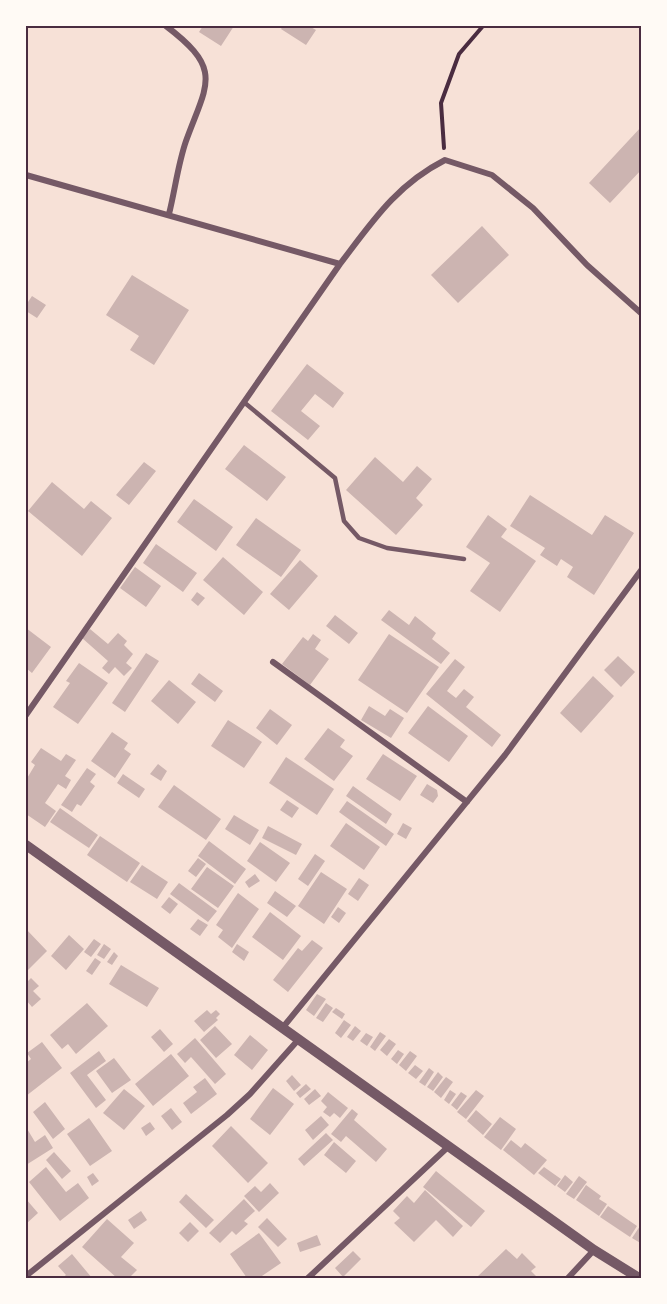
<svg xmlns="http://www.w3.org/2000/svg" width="667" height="1304" viewBox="0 0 667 1304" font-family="'Libre Baskerville',serif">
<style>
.building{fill:#ccb4b1}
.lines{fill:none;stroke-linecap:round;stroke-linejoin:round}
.path{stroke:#4a2c40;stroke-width:4}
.service{stroke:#755966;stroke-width:4.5}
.minor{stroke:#755966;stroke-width:6}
.tertiary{stroke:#755966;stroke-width:10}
.neatline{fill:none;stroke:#4a2c40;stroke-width:2}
</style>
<rect width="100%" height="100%" fill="#f7e1d7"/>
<path class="building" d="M 203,26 L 234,26 L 221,46 L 199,32 Z
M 283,26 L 309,26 L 316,30 L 306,45 L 281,29 Z
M 642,126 L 642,169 L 610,203 L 589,183 Z
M 482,226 L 509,255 L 458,303 L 431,275 Z
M 132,275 L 189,310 L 154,365 L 130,350 L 139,336 L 106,315 Z
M 32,296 L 46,305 L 37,318 L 26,311 L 26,305 Z
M 307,364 L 344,393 L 333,408 L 315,394 L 301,411 L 320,426 L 308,440 L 271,411 Z
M 244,445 L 286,477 L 267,501 L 225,469 Z
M 375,457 L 403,482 L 417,466 L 432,479 L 416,498 L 423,505 L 396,535 L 346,490 Z
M 144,462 L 156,471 L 129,505 L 116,495 Z
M 52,482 L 84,509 L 91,501 L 112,518 L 82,556 L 28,511 Z
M 530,495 L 592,535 L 605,515 L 634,533 L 594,595 L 567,577 L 573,567 L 561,559 L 557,566 L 540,555 L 545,548 L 510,526 Z
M 194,499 L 233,527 L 216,551 L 177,522 Z
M 488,515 L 507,529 L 501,537 L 536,561 L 500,612 L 470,591 L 490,563 L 466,547 Z
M 256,518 L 301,550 L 281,577 L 236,545 Z
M 156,544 L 197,573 L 183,592 L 143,563 Z
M 223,557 L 263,592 L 244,615 L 203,580 Z
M 300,560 L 318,576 L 289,610 L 270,594 Z
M 135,567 L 161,586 L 146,607 L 120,588 Z
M 197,592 L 205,598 L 198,606 L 191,600 Z
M 389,610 L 409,625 L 415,616 L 436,633 L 432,639 L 450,653 L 441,664 L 381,620 Z
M 335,615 L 358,633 L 349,644 L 326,626 Z
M 26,628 L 51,647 L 32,673 L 26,668 Z
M 90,629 L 108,644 L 118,633 L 127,641 L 124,645 L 133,654 L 126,663 L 132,668 L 124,676 L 115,667 L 109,674 L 102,668 L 108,661 L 82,638 Z
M 313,634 L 321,640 L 315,649 L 329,659 L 310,685 L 282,664 L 303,637 L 308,641 Z
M 389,634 L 439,667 L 407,713 L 358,680 Z
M 146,653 L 159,661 L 125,712 L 112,703 Z
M 618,656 L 635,672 L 621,687 L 604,670 Z
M 455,659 L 465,667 L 447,691 L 456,698 L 464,689 L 474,697 L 466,707 L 501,735 L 492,747 L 426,694 Z
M 79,663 L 108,683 L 78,724 L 53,707 L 70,683 L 66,681 Z
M 199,673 L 223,691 L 215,702 L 191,684 Z
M 593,676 L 614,696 L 581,733 L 560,713 Z
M 169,680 L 196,702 L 178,724 L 151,701 Z
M 369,706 L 385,716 L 390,709 L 404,718 L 391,738 L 361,720 Z
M 428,706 L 468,736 L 449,762 L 408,733 Z
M 270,709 L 292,725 L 277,745 L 256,728 Z
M 228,720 L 262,742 L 244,768 L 211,746 Z
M 328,728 L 345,740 L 340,747 L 353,756 L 334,781 L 304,759 Z
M 112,732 L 128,743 L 124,749 L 131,754 L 115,778 L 91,761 Z
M 41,748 L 61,761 L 66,754 L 76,760 L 65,776 L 71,780 L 66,789 L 58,784 L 45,803 L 56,811 L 45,827 L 26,814 L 26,780 L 35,765 L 31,762 Z
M 383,754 L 417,776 L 400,801 L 366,779 Z
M 286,757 L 334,789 L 317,815 L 269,783 Z
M 158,764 L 167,771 L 161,781 L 150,774 Z
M 87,768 L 96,774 L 90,782 L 95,786 L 81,806 L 77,804 L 72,812 L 61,805 Z
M 123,774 L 145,789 L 139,798 L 117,783 Z
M 427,784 L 437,790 L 438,796 L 433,803 L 420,795 Z
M 174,785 L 221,819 L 206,840 L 158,807 Z
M 353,786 L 392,814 L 386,824 L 346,796 Z
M 287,800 L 299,808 L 292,818 L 280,810 Z
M 347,801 L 394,834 L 386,846 L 339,812 Z
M 60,808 L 98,835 L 89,848 L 50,822 Z
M 234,815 L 259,830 L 250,845 L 225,829 Z
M 346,823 L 380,847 L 364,870 L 330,846 Z
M 403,823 L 412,828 L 406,839 L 397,834 Z
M 268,826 L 302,844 L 296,855 L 262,838 Z
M 100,836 L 140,863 L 127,882 L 87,855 Z
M 209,841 L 246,869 L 235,884 L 198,856 Z
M 260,842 L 290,863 L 276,882 L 247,861 Z
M 315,854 L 325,861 L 308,886 L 298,879 Z
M 198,858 L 206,864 L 196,877 L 188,871 Z
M 142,865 L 168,882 L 157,899 L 130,882 Z
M 207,867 L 234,886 L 218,908 L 191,889 Z
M 321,872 L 347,889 L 324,924 L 298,906 Z
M 255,874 L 260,881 L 249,888 L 245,882 Z
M 359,878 L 369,885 L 358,901 L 348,894 Z
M 179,883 L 217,911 L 208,922 L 170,894 Z
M 275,891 L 296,906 L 287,917 L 267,903 Z
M 238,893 L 259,909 L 232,948 L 218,937 L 223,930 L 216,925 Z
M 169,897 L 178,904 L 170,914 L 161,907 Z
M 338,907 L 346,913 L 339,923 L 331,917 Z
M 270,912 L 301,936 L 283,960 L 252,937 Z
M 198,919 L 208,925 L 200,936 L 190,929 Z
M 26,929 L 47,951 L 26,972 Z
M 69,935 L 84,949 L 66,970 L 51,956 Z
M 94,939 L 101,944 L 91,957 L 84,952 Z
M 312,940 L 323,948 L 288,992 L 273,980 L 298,948 L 302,951 Z
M 104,944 L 111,949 L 104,959 L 97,955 Z
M 237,944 L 249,952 L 244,961 L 232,952 Z
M 114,952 L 118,956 L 112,965 L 107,962 Z
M 95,958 L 101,962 L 92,975 L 86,971 Z
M 121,965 L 159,988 L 147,1007 L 109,984 Z
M 31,978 L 39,986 L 33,991 L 41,999 L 32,1007 L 26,1000 L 26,983 Z
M 317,994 L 326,999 L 314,1016 L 306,1010 Z
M 87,1003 L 108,1026 L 76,1054 L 68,1044 L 62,1049 L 50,1035 Z
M 326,1003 L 333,1008 L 323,1022 L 316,1018 Z
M 336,1008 L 345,1014 L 342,1019 L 332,1012 Z
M 207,1010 L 211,1014 L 216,1010 L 220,1014 L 216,1018 L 218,1020 L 204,1032 L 194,1021 Z
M 344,1020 L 351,1025 L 341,1038 L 335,1033 Z
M 215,1026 L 232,1044 L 216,1058 L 200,1040 Z
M 355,1026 L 361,1031 L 353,1041 L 347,1037 Z
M 160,1029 L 173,1044 L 164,1052 L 151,1037 Z
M 380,1032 L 386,1036 L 375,1051 L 370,1047 Z
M 366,1033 L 373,1037 L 367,1046 L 360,1041 Z
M 250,1035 L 268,1050 L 252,1070 L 234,1055 Z
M 195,1038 L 226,1074 L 215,1084 L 191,1057 L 185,1063 L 177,1054 Z
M 389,1039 L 396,1044 L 387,1056 L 380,1050 Z
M 42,1042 L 62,1068 L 26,1096 L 26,1063 L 31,1059 L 27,1053 Z
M 398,1050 L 404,1054 L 397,1064 L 391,1059 Z
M 99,1051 L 106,1061 L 87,1075 L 106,1100 L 96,1108 L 70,1073 Z
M 410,1051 L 417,1056 L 406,1071 L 399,1065 Z
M 171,1054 L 189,1076 L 153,1106 L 135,1084 Z
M 114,1058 L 131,1080 L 112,1093 L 96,1071 Z
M 415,1065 L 423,1071 L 416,1079 L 408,1073 Z
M 429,1068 L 434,1072 L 425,1086 L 419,1082 Z
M 438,1072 L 443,1077 L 433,1091 L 427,1087 Z
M 292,1075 L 301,1085 L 294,1091 L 286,1081 Z
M 446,1077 L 453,1082 L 441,1098 L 434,1092 Z
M 205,1078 L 217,1094 L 191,1114 L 183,1103 L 197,1092 L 193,1087 Z
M 306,1084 L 311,1089 L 300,1098 L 296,1093 Z
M 273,1088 L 294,1104 L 270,1135 L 250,1119 Z
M 124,1089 L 145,1106 L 124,1130 L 103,1113 Z
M 315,1089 L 321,1096 L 309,1105 L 304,1099 Z
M 450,1090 L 456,1094 L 449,1104 L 444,1100 Z
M 476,1090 L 484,1096 L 466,1119 L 457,1112 Z
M 328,1092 L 348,1108 L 340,1118 L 334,1113 L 330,1117 L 323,1112 L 327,1107 L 321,1101 Z
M 461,1092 L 467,1096 L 457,1110 L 451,1105 Z
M 45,1102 L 65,1129 L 53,1139 L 33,1112 Z
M 171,1108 L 182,1122 L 172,1130 L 161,1116 Z
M 352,1109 L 358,1114 L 354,1120 L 387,1149 L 376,1162 L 346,1136 L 341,1142 L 331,1134 Z
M 476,1110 L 492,1124 L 483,1135 L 467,1121 Z
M 321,1116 L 329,1125 L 313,1140 L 305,1130 Z
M 500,1117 L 516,1129 L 501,1150 L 484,1137 Z
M 89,1118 L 112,1151 L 90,1166 L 67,1134 Z
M 150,1122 L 155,1129 L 146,1136 L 141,1128 Z
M 231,1126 L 268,1163 L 248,1183 L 212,1146 Z
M 26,1127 L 35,1142 L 45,1135 L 53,1148 L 26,1165 Z
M 326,1133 L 333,1140 L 304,1166 L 298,1159 Z
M 511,1140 L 521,1148 L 525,1143 L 547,1160 L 534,1175 L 503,1150 Z
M 334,1142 L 356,1161 L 346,1173 L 324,1155 Z
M 54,1152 L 71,1171 L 62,1179 L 46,1160 Z
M 46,1167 L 66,1192 L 78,1183 L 89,1198 L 60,1221 L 29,1182 Z
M 544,1167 L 561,1179 L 555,1186 L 538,1173 Z
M 436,1171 L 485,1211 L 471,1227 L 423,1187 Z
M 93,1173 L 99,1181 L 92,1186 L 87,1177 Z
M 565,1175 L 573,1182 L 565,1192 L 557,1186 Z
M 579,1176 L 587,1182 L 574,1199 L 566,1194 Z
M 270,1183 L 279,1193 L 259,1212 L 244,1196 L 255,1186 L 261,1192 Z
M 586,1185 L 601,1196 L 599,1199 L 607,1204 L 599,1216 L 576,1200 Z
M 425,1190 L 463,1226 L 453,1237 L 436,1220 L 414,1242 L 394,1223 L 400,1218 L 393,1211 L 407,1196 L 414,1203 Z
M 186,1194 L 214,1220 L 206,1228 L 179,1202 Z
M 26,1199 L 38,1213 L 26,1224 Z
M 244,1199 L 255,1211 L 244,1221 L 248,1224 L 236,1235 L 232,1231 L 220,1243 L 209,1233 Z
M 608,1206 L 637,1226 L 630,1237 L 600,1217 Z
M 141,1211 L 147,1220 L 134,1229 L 128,1220 Z
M 267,1218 L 287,1239 L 278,1247 L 258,1227 Z
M 107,1219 L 134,1243 L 121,1257 L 137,1270 L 129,1278 L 117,1278 L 82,1247 Z
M 190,1222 L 199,1231 L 188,1242 L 179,1233 Z
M 642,1223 L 642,1244 L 632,1238 Z
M 259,1233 L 281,1263 L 259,1278 L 247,1278 L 230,1254 Z
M 317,1235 L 321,1245 L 300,1252 L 297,1243 Z
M 506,1249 L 517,1259 L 522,1253 L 536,1267 L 531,1271 L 538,1278 L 476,1278 Z
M 353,1251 L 361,1259 L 343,1277 L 335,1268 Z
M 72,1254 L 92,1278 L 62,1278 L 66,1275 L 58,1266 Z"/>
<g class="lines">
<path class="path" d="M 444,148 L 441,103 L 459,54 L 483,26"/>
<path class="service" d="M 245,403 L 335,478 L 344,521 L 359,538 L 387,548 L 464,559"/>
<path class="minor" d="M 166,26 C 224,70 207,83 186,141 C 178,164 175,190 169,214
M 26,175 L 340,264
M 273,662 L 467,802
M 26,715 L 340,264 C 372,222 396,185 445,160 L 492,175 L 533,208 L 587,265 L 642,314
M 284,1026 L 505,755 L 642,569
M 26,1276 L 227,1115 L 250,1094 L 299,1039
M 308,1278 L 449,1146
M 568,1278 L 594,1250"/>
<path class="tertiary" d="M 26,845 L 594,1250 L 639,1278"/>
</g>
<rect width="667" height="1304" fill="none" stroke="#fffaf5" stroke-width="54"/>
<rect x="27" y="27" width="613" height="1250" class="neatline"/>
</svg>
